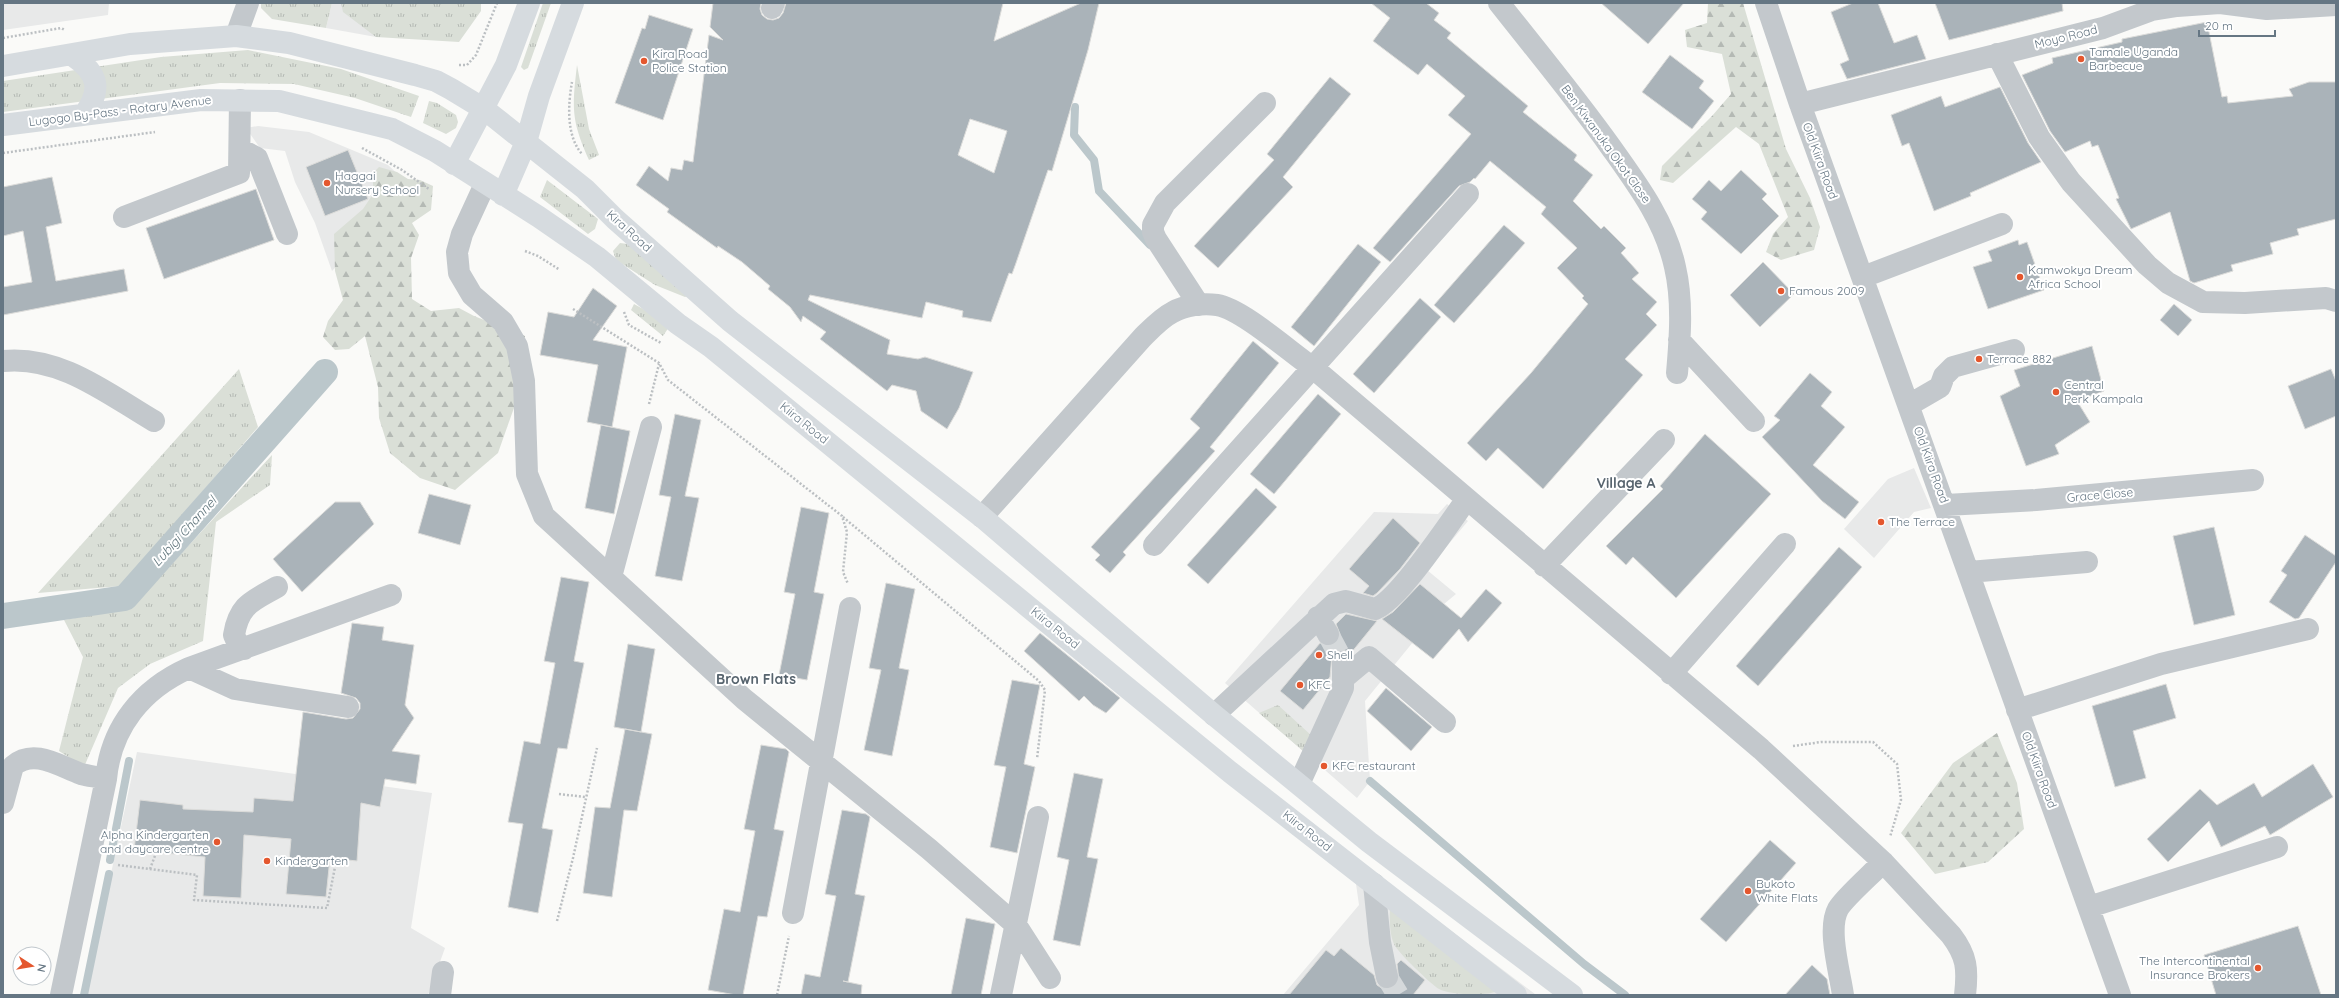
<svg xmlns="http://www.w3.org/2000/svg" width="2339" height="998" viewBox="0 0 2339 998" font-family="Quicksand,sans-serif">
<style>
.built{fill:#e8e9e9}
.grass{fill:url(#grass-tufts)}
.forest{fill:url(#forest-firs)}
.lines{fill:none;stroke-linecap:round;stroke-linejoin:round}
.stream{stroke:#bbc7cb;stroke-width:8}
.canal{stroke:#bbc7cb;stroke-width:26}
.building{fill:#aab3b9;stroke:#dcdcda;fill-rule:evenodd}
.minor-tunnel{stroke:#d5d9db;stroke-width:22;stroke-dasharray:22 11;stroke-linecap:butt}
.path{stroke:#bbbfc2;stroke-width:2.5;stroke-dasharray:2 2;stroke-linecap:butt}
.minor{stroke:#c3c8cc;stroke-width:22}
.major{stroke:#d6dbdf;stroke-width:22}
.poi-dot{fill:#e4572e;stroke:#fff;stroke-width:1.5}
.labels{text-anchor:middle;stroke-width:4;stroke-linejoin:round;paint-order:stroke}
.street-label{font-size:12px;fill:#657683;stroke:#fff}
.poi-label{font-size:12px;fill:#657683;stroke:#fff;text-anchor:start}
.water-label{font-size:13px;font-style:italic;fill:#60757c;stroke:#fff}
.quarter-label{font-size:14px;font-weight:bold;fill:#57646e;stroke:#fff}
</style>
<defs>
<pattern id="grass-tufts" width="24" height="20" patternUnits="userSpaceOnUse"><rect width="24" height="20" fill="#dadfd7"/><path d="M3 7l-1-3M5 7V3M7 7l1-3M15 17l-1-3M17 17v-4M19 17l1-3" fill="none" stroke="#b4b9b4"/></pattern>
<pattern id="forest-firs" width="22" height="20" patternUnits="userSpaceOnUse"><rect width="22" height="20" fill="#dadfd7"/><path d="M5 1l3.5 6h-7zM16 11l3.5 6h-7z" fill="#b4b9b4"/></pattern>
</defs>
<rect width="100%" height="100%" fill="#fafaf8"/>
<path class="built" d="M 3,3 L 109,3 L 108,15 L 3,30 Z
M 332,3 L 389,3 L 376,37 L 326,28 Z
M 258,126 L 309,132 L 388,165 L 412,187 L 332,271 L 315,223 L 295,182 L 285,151 L 260,148 L 246,128 Z
M 1914,468 L 1931,508 L 1914,512 L 1874,558 L 1844,529 L 1888,479 Z
M 1447,504 L 1468,521 L 1427,570 L 1456,594 L 1444,604 L 1365,701 L 1370,781 L 1357,798 L 1225,683 L 1374,512 L 1438,514 Z
M 137,752 L 432,793 L 411,928 L 445,948 L 428,995 L 85,995 Z
M 1352,856 L 1535,994 L 1535,995 L 1283,995 L 1359,905 Z"/>
<path class="grass" d="M 261,3 L 332,3 L 326,28 L 272,19 L 261,8 Z
M 341,3 L 481,3 L 481,11 L 459,42 L 376,37 L 343,12 Z
M 543,3 L 551,3 L 528,68 L 524,70 L 521,67 Z
M 248,50 L 341,69 L 419,96 L 411,117 L 355,98 L 294,84 L 220,83 L 3,112 L 3,81 L 161,57 Z
M 577,65 L 589,129 L 599,155 L 589,160 C 571,120 572,108 577,65 Z
M 429,101 L 437,103 L 456,115 L 458,122 L 456,128 L 446,134 L 423,123 Z
M 547,180 L 598,219 L 595,229 L 588,234 L 540,197 Z
M 620,243 L 628,244 L 690,295 L 685,297 L 655,285 L 616,260 L 613,251 Z
M 634,304 L 671,324 L 663,336 L 631,310 Z
M 239,369 L 258,427 L 121,586 L 38,593 Z
M 272,455 L 270,485 L 216,522 L 203,641 L 150,664 L 118,688 L 84,767 L 59,751 L 83,657 L 64,620 L 132,607 Z
M 1278,705 L 1312,736 L 1303,751 L 1259,713 Z
M 1391,902 L 1499,990 C 1489,997 1450,995 1439,989 C 1432,985 1397,952 1394,944 C 1389,933 1389,914 1391,902 Z"/>
<path class="forest" d="M 1708,3 L 1743,3 L 1786,149 L 1810,198 L 1820,227 L 1814,250 L 1781,260 L 1766,252 L 1773,234 L 1788,217 L 1759,144 L 1736,127 L 1673,183 L 1660,180 L 1662,166 L 1712,116 L 1731,94 L 1722,54 L 1687,47 L 1685,30 L 1707,23 Z
M 379,167 L 397,172 L 408,179 L 420,180 L 433,186 L 431,210 L 412,223 L 419,235 L 411,258 L 412,299 L 431,311 L 459,308 L 474,316 L 525,336 L 524,371 L 515,405 L 498,453 L 455,490 L 420,478 L 390,453 L 379,418 L 378,387 L 365,336 L 349,349 L 335,350 L 323,337 L 328,321 L 343,300 L 335,271 L 334,234 L 363,209 L 373,194 L 373,173 Z
M 1997,733 L 2017,783 L 2024,829 L 1988,862 L 1935,874 L 1901,833 L 1953,763 Z"/>
<g class="lines">
<path class="stream" d="M 1075,107 L 1074,135 L 1094,160 L 1099,191 L 1150,245
M 1370,781 L 1584,964 L 1625,995
M 110,860 L 129,761
M 84,995 L 109,874"/>
<path class="canal" d="M 3,616 L 125,598 L 325,372"/>
</g>
<path class="building" d="M 713,3 L 761,3 L 760,9 L 762,15 L 767,19 L 773,20 L 779,18 L 783,13 L 786,3 L 1003,3 L 994,41 L 1081,3 L 1099,3 L 1088,50 L 1052,171 L 1048,170 L 1016,263 L 1012,274 L 1009,273 L 991,322 L 962,317 L 963,311 L 926,302 L 922,318 L 810,295 L 808,300 L 890,340 L 887,354 L 918,359 L 925,357 L 973,372 L 959,408 L 947,429 L 921,411 L 916,391 L 892,385 L 887,391 L 820,339 L 826,332 L 803,316 L 801,322 L 790,307 L 768,289 L 770,286 L 742,262 L 718,246 L 717,248 L 667,212 L 669,209 L 636,185 L 649,166 L 668,181 L 671,168 L 682,170 L 684,160 L 693,162 L 709,35 L 723,40 L 710,27 ZM 970,119 L 1007,131 L 994,173 L 958,155 Z
M 1371,3 L 1426,3 L 1439,13 L 1434,20 L 1451,33 L 1447,38 L 1528,106 L 1523,112 L 1577,155 L 1574,160 L 1593,175 L 1573,201 L 1601,229 L 1604,226 L 1626,248 L 1621,253 L 1639,273 L 1632,279 L 1657,302 L 1646,314 L 1657,325 L 1625,359 L 1643,375 L 1543,489 L 1498,448 L 1486,461 L 1467,443 L 1531,373 L 1588,304 L 1582,298 L 1584,296 L 1557,268 L 1577,248 L 1541,214 L 1546,207 L 1490,161 L 1475,179 L 1474,178 L 1470,182 L 1459,186 L 1390,262 L 1373,248 L 1471,134 L 1448,115 L 1465,96 L 1427,64 L 1418,75 L 1373,41 L 1390,18 Z
M 1601,3 L 1684,3 L 1648,44 Z
M 1853,3 L 1878,3 L 1894,43 L 1917,35 L 1926,59 L 1847,79 L 1840,64 L 1849,60 L 1831,12 Z
M 1935,3 L 2062,3 L 2063,11 L 1949,40 Z
M 649,15 L 693,29 L 663,120 L 615,103 L 642,28 L 645,29 Z
M 2207,22 L 2222,97 L 2227,96 L 2228,103 L 2293,96 L 2289,89 L 2309,82 L 2336,82 L 2336,219 L 2297,229 L 2299,235 L 2270,243 L 2273,254 L 2231,265 L 2233,271 L 2194,283 L 2190,281 L 2170,212 L 2131,229 L 2116,199 L 2119,198 L 2098,145 L 2092,147 L 2090,141 L 2065,152 L 2050,131 L 2022,75 L 2053,63 L 2052,58 L 2122,42 L 2122,39 Z
M 1670,55 L 1704,81 L 1699,88 L 1714,101 L 1692,129 L 1642,92 Z
M 1330,77 L 1351,94 L 1283,177 L 1293,187 L 1218,268 L 1194,246 L 1274,160 L 1267,154 Z
M 2000,87 L 2028,143 L 2041,162 L 1970,193 L 1971,196 L 1934,211 L 1909,143 L 1902,146 L 1891,115 L 1941,96 L 1945,107 Z
M 348,150 L 368,199 L 325,216 L 306,167 Z
M 1741,170 L 1767,194 L 1762,199 L 1779,216 L 1741,254 L 1701,219 L 1707,212 L 1692,199 L 1709,180 L 1721,191 Z
M 52,177 L 62,223 L 46,227 L 56,281 L 124,269 L 128,291 L 3,315 L 3,287 L 32,282 L 23,231 L 3,236 L 3,187 Z
M 256,189 L 274,240 L 164,279 L 146,228 Z
M 1504,225 L 1525,243 L 1454,323 L 1434,305 Z
M 2018,240 L 2019,245 L 2027,242 L 2044,290 L 1988,309 L 1973,267 L 1992,261 L 1988,251 Z
M 1358,244 L 1381,262 L 1314,346 L 1291,327 Z
M 1763,262 L 1794,294 L 1760,327 L 1730,295 Z
M 593,288 L 617,306 L 593,340 L 627,347 L 612,427 L 587,422 L 598,365 L 540,355 L 548,312 L 574,317 Z
M 1420,298 L 1441,317 L 1374,393 L 1353,374 Z
M 2174,304 L 2192,320 L 2178,336 L 2160,320 Z
M 1253,341 L 1279,363 L 1210,447 L 1215,451 L 1123,552 L 1126,555 L 1110,573 L 1095,560 L 1100,555 L 1091,547 L 1200,428 L 1190,419 Z
M 2092,346 L 2104,391 L 2077,401 L 2090,422 L 2055,445 L 2059,454 L 2026,466 L 2000,396 L 2020,386 L 2014,370 Z
M 2331,369 L 2336,381 L 2336,416 L 2305,429 L 2288,386 Z
M 1810,373 L 1832,392 L 1821,406 L 1845,427 L 1813,465 L 1859,502 L 1845,519 L 1822,501 L 1762,437 L 1780,420 L 1774,416 Z
M 1318,394 L 1341,414 L 1274,494 L 1250,474 Z
M 675,414 L 701,420 L 685,496 L 699,498 L 682,581 L 655,576 L 671,497 L 659,495 Z
M 601,425 L 630,431 L 614,514 L 585,508 Z
M 1705,434 L 1771,494 L 1676,598 L 1633,557 L 1626,565 L 1606,546 L 1663,489 L 1660,486 Z
M 1256,488 L 1277,507 L 1208,584 L 1187,565 Z
M 429,494 L 471,505 L 460,545 L 418,533 Z
M 335,502 L 360,502 L 374,524 L 302,592 L 273,559 Z
M 801,507 L 829,513 L 814,592 L 824,594 L 807,680 L 779,675 L 795,594 L 784,592 Z
M 1393,518 L 1420,543 L 1400,569 L 1377,593 L 1373,596 L 1363,593 L 1369,586 L 1349,569 Z
M 2214,527 L 2235,615 L 2194,625 L 2173,536 Z
M 2305,535 L 2336,556 L 2336,562 L 2299,618 L 2295,619 L 2269,602 L 2287,575 L 2281,571 Z
M 1839,547 L 1862,567 L 1758,686 L 1736,666 Z
M 561,577 L 589,582 L 574,661 L 584,663 L 567,749 L 558,748 L 542,828 L 553,830 L 538,913 L 508,907 L 523,824 L 508,822 L 524,741 L 540,744 L 555,663 L 544,661 Z
M 886,583 L 915,589 L 899,668 L 909,670 L 892,756 L 864,750 L 881,670 L 869,668 Z
M 1420,584 L 1461,618 L 1486,589 L 1502,603 L 1468,642 L 1459,629 L 1433,659 L 1382,619 L 1393,612 Z
M 1346,614 L 1377,621 L 1351,653 L 1343,650 L 1332,655 L 1330,677 L 1303,710 L 1280,691 L 1320,643 L 1328,646 L 1339,640 L 1340,634 L 1336,624 Z
M 352,623 L 384,627 L 382,640 L 414,645 L 405,705 L 414,718 L 392,751 L 420,755 L 416,784 L 385,779 L 380,807 L 361,803 L 357,861 L 330,858 L 326,897 L 286,894 L 291,839 L 244,835 L 241,898 L 203,896 L 205,857 L 134,850 L 140,800 L 183,805 L 183,809 L 253,812 L 254,798 L 293,801 L 303,712 L 346,719 L 353,718 L 360,709 L 360,703 L 356,698 L 341,693 Z
M 1040,633 L 1120,698 L 1106,713 L 1093,705 L 1084,696 L 1079,701 L 1024,651 Z
M 628,644 L 655,649 L 641,732 L 614,727 Z
M 1012,680 L 1040,685 L 1024,764 L 1035,767 L 1017,853 L 990,847 L 1006,767 L 994,765 Z
M 2166,684 L 2176,718 L 2133,731 L 2146,778 L 2115,787 L 2092,706 Z
M 1386,688 L 1432,727 L 1411,751 L 1367,711 Z
M 625,729 L 652,734 L 637,811 L 624,810 L 612,897 L 583,893 L 595,807 L 610,808 Z
M 761,745 L 786,749 L 789,752 L 774,829 L 784,831 L 767,917 L 758,916 L 743,995 L 736,995 L 708,990 L 724,909 L 740,912 L 755,831 L 744,829 Z
M 2313,764 L 2333,797 L 2270,835 L 2265,826 L 2221,847 L 2209,821 L 2168,862 L 2147,839 L 2200,789 L 2217,805 L 2254,783 L 2262,797 Z
M 1074,773 L 1103,779 L 1087,857 L 1098,859 L 1080,946 L 1053,940 L 1069,860 L 1057,857 Z
M 842,810 L 866,814 L 870,817 L 855,894 L 865,896 L 848,982 L 843,981 L 862,985 L 861,995 L 801,995 L 805,974 L 820,977 L 836,896 L 825,894 Z
M 1770,840 L 1796,863 L 1726,942 L 1700,919 Z
M 966,918 L 995,924 L 981,995 L 951,995 Z
M 2298,926 L 2321,995 L 2216,995 L 2204,955 Z
M 1341,948 L 1374,975 L 1377,985 L 1383,989 L 1390,989 L 1399,981 L 1397,964 L 1401,960 L 1425,980 L 1413,995 L 1289,995 L 1326,950 L 1334,956 Z
M 1812,965 L 1827,979 L 1830,995 L 1785,995 Z"/>
<g class="lines">
<path class="minor-tunnel" d="M 1328,634 L 1343,662
M 1387,977 L 1398,995"/>
<path class="path" d="M 3,38 L 61,28 L 65,30
M 459,65 L 467,65 L 476,55 L 497,3
M 572,82 C 568,104 566,136 582,154
M 362,148 L 402,170 L 429,189
M 3,153 L 155,132
M 525,251 L 538,256 L 560,270
M 573,309 L 659,363 L 668,380 L 842,516 L 847,532 L 843,572 L 848,584
M 624,312 L 629,325 L 661,343
M 649,404 L 659,364
M 843,517 L 1039,681 L 1045,690 L 1037,759
M 1793,746 L 1821,742 L 1873,742 L 1897,764 L 1901,800 L 1890,837
M 559,794 L 585,797
M 118,865 L 197,875 L 194,900 L 327,908 L 335,867
M 150,869 L 156,853
M 557,921 L 573,858 L 597,748
M 777,995 L 789,936"/>
<path class="minor" d="M 1499,3 C 1536,50 1575,97 1610,146 C 1637,184 1665,221 1675,267 C 1683,301 1680,339 1677,373
M 1766,3 L 1800,104 L 2120,995
M 772,8 L 774,3
M 236,36 L 248,3
M 1997,54 L 2039,137 L 2071,182 L 2147,265 L 2168,283 L 2203,302 L 2245,303 L 2326,298 L 2336,301
M 1800,104 L 2103,28 L 2152,10 L 2177,6 L 2220,3 L 2267,9 L 2336,5
M 240,149 L 257,158 L 287,234
M 485,184 L 462,234 L 457,252 L 459,273 L 472,295 L 503,322 L 517,346 L 524,381 L 527,474 L 544,516 L 744,699 L 929,849 L 1016,925 L 1050,978
M 124,217 L 239,173 L 240,100
M 1863,277 L 2002,224
M 1199,305 L 1156,239 L 1153,232 L 1153,225 L 1165,203 L 1265,103
M 1679,340 L 1754,421
M 3,361 C 60,355 108,394 154,421
M 1909,405 L 1940,387 L 1944,376 L 1953,367 L 2014,350
M 1946,505 L 2036,500 L 2253,480
M 982,517 L 1142,338 C 1151,329 1161,318 1173,312 C 1185,305 1203,303 1217,305 C 1242,309 1290,352 1312,367 L 1761,749 L 1883,862 L 1951,935 C 1967,956 1968,969 1965,995
M 1154,545 L 1468,194
M 1544,566 L 1664,440
M 1969,572 L 2087,562
M 611,577 L 651,427
M 1318,617 L 1328,634
M 244,649 L 237,642 L 234,635 C 239,604 253,601 277,587
M 189,668 L 235,689 L 348,707
M 1671,674 L 1785,544
M 1345,677 L 1369,657 L 1445,722
M 2017,710 L 2161,664 L 2308,629
M 1214,715 L 1334,604 L 1346,601 L 1375,609 C 1398,601 1449,524 1466,500
M 1299,784 L 1343,688 L 1343,662
M 3,803 L 13,766 C 34,748 59,766 81,774 C 89,776 98,777 106,779
M 1374,884 L 1380,942 L 1387,977
M 2089,907 L 2277,847
M 793,913 L 850,608
M 61,995 L 106,779 C 111,727 142,689 189,668 L 391,595
M 440,995 L 443,972
M 1001,995 L 1038,817
M 1843,995 C 1840,973 1827,929 1838,909 C 1844,898 1873,873 1883,862"/>
<path class="major" d="M 72,55 C 98,73 103,89 84,115
M 3,66 L 130,44 L 236,36 L 289,43 L 415,75 L 436,81 L 451,89 L 484,109 L 585,189 L 615,219 L 730,321 L 982,517 L 1214,715 L 1369,842 L 1572,995
M 3,125 L 201,100 L 279,101 L 392,129 L 435,151 L 539,217 L 597,257 L 678,324 L 711,347 L 1230,772 L 1516,995
M 454,164 L 506,65 L 529,3
M 503,195 L 526,142 L 539,96 L 573,3"/>
</g>
<g class="poi-dot">
<circle cx="2081" cy="59" r="4"/>
<circle cx="644" cy="61" r="4"/>
<circle cx="327" cy="183" r="4"/>
<circle cx="2020" cy="277" r="4"/>
<circle cx="1781" cy="291" r="4"/>
<circle cx="1979" cy="359" r="4"/>
<circle cx="2056" cy="392" r="4"/>
<circle cx="1881" cy="522" r="4"/>
<circle cx="1319" cy="655" r="4"/>
<circle cx="1300" cy="685" r="4"/>
<circle cx="1324" cy="766" r="4"/>
<circle cx="217" cy="842" r="4"/>
<circle cx="267" cy="861" r="4"/>
<circle cx="1748" cy="891" r="4"/>
<circle cx="2258" cy="968" r="4"/>
</g>
<g class="labels">
<g class="street-label">
<text transform="translate(2066 37) rotate(-14)" y="4">Moyo Road</text>
<text transform="translate(120 111) rotate(-7)" y="4">Lugogo By-Pass - Rotary Avenue</text>
<text transform="translate(1606 144) rotate(54)" y="4">Ben Kiwanuka Okot Close</text>
<text transform="translate(1820 161) rotate(70)" y="4">Old Kiira Road</text>
<text transform="translate(629 231) rotate(42)" y="4">Kira Road</text>
<text transform="translate(804 423) rotate(39)" y="4">Kiira Road</text>
<text transform="translate(1931 465) rotate(70)" y="4">Old Kiira Road</text>
<text transform="translate(2100 495) rotate(-5)" y="4">Grace Close</text>
<text transform="translate(1055 628) rotate(39)" y="4">Kiira Road</text>
<text transform="translate(2039 770) rotate(70)" y="4">Old Kiira Road</text>
<text transform="translate(1307 831) rotate(38)" y="4">Kiira Road</text>
</g>
<g class="poi-label">
<text x="2089" y="56">Tamale Uganda<tspan x="2089" dy="14">Barbecue</tspan></text>
<text x="652" y="58">Kira Road<tspan x="652" dy="14">Police Station</tspan></text>
<text x="335" y="180">Haggai<tspan x="335" dy="14">Nursery School</tspan></text>
<text x="2028" y="274">Kamwokya Dream<tspan x="2028" dy="14">Africa School</tspan></text>
<text x="1789" y="295">Famous 2009</text>
<text x="1987" y="363">Terrace 882</text>
<text x="2064" y="389">Central<tspan x="2064" dy="14">Perk Kampala</tspan></text>
<text x="1889" y="526">The Terrace</text>
<text x="1327" y="659">Shell</text>
<text x="1308" y="689">KFC</text>
<text x="1332" y="770">KFC restaurant</text>
<text x="209" y="839" text-anchor="end">Alpha Kindergarten<tspan x="209" dy="14">and daycare centre</tspan></text>
<text x="275" y="865">Kindergarten</text>
<text x="1756" y="888">Bukoto<tspan x="1756" dy="14">White Flats</tspan></text>
<text x="2250" y="965" text-anchor="end">The Intercontinental<tspan x="2250" dy="14">Insurance Brokers</tspan></text>
</g>
<g class="water-label">
<text transform="translate(184 531) rotate(-48)" y="5">Lubigi Channel</text>
</g>
<g class="quarter-label">
<text x="1626" y="488">Village A</text>
<text x="756" y="684">Brown Flats</text>
</g>
</g>
<rect width="2339" height="998" fill="none" stroke="#657683" stroke-width="8"/>
<g transform="translate(32 966) rotate(102)"><circle r="19" fill="#ffffff" stroke="#c1c8cd"/>
<path d="M0-3L7 15L0 10L-7 15Z" fill="#e4572e"/>
<text y="-6" font-size="11" font-weight="bold" text-anchor="middle" fill="#657683">N</text>
</g>
<path d="M2199 30v6h76v-6" fill="none" stroke="#657683" stroke-width="2"/>
<text x="2205" y="30" font-size="12" fill="#657683" stroke="#ffffff" stroke-width="3" paint-order="stroke">20 m</text>
</svg>
